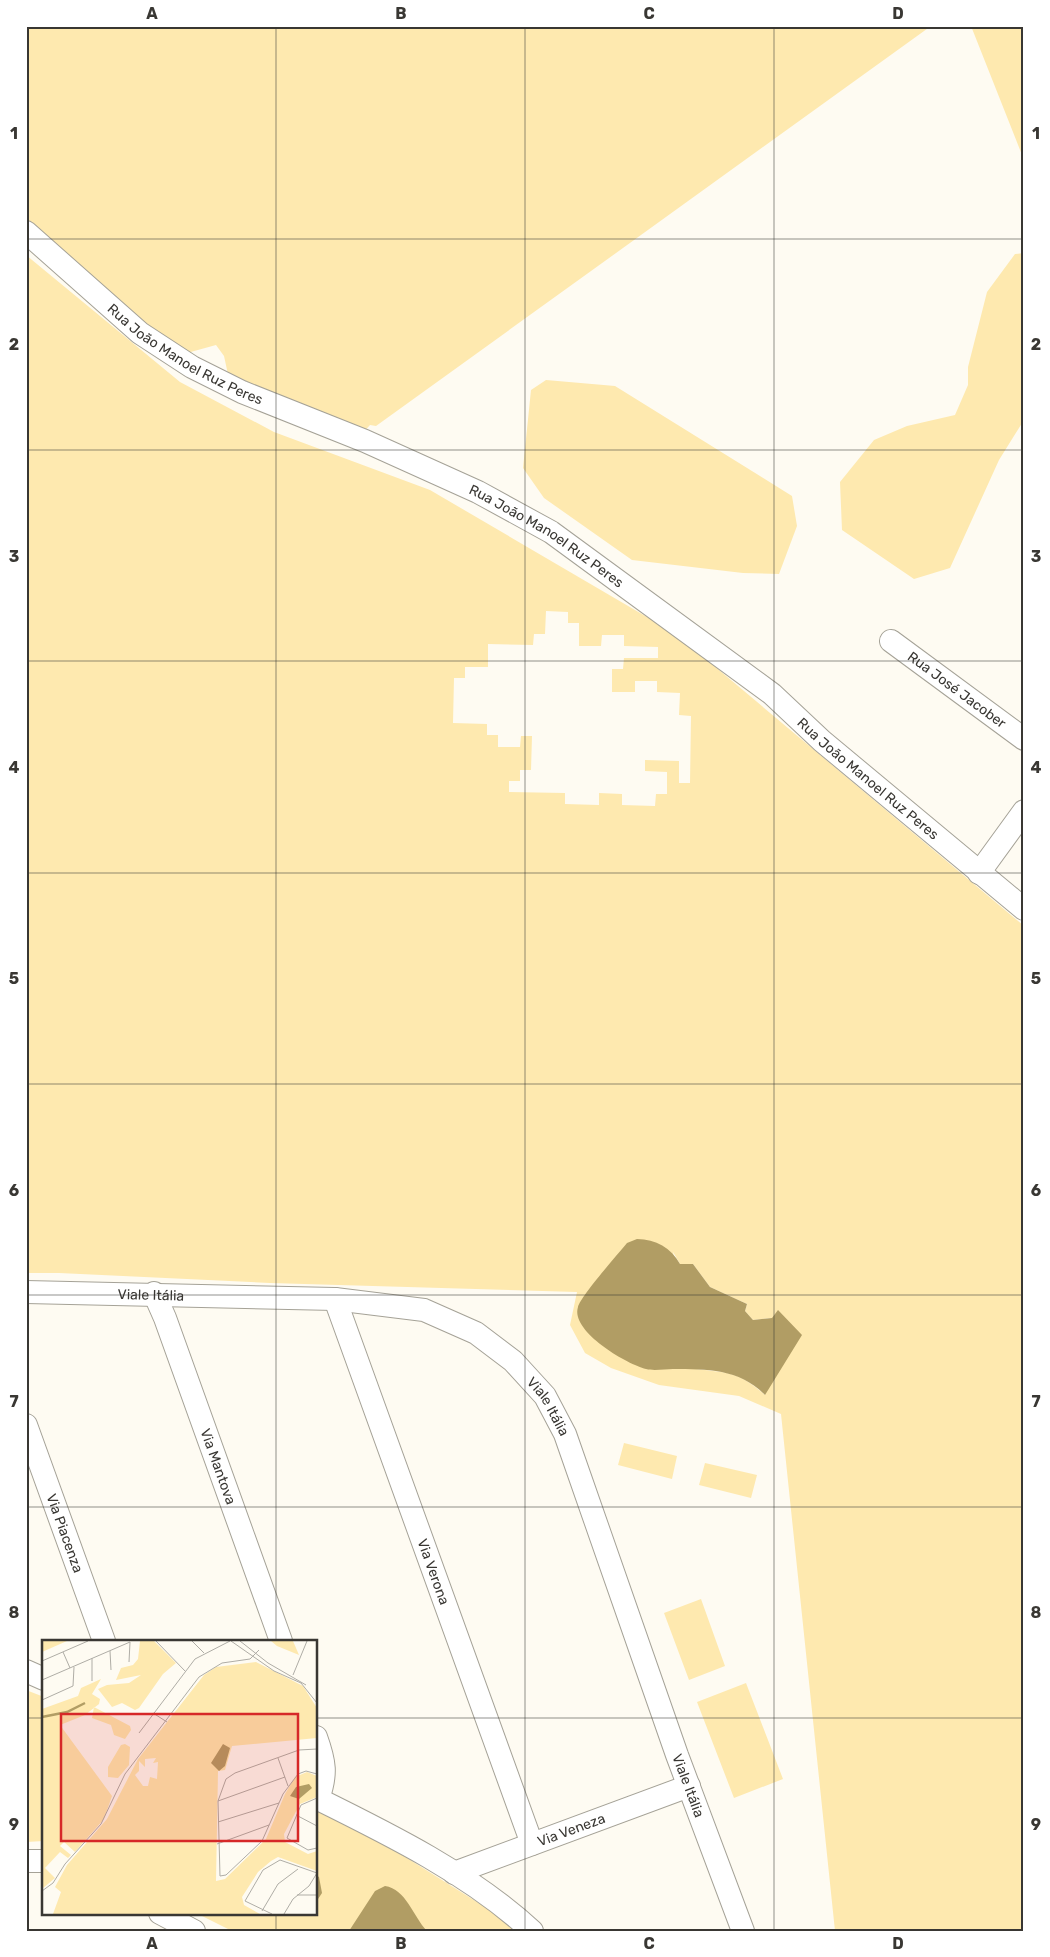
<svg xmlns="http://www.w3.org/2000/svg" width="1050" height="1957" viewBox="0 0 1050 1957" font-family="Rubik,sans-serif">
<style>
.green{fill:#fee9af;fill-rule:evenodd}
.water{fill:#b19d64}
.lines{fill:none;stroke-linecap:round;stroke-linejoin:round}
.minor-casing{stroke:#a5a297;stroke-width:24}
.minor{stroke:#fff;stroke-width:22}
.grid{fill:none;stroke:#393733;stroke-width:1;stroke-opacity:0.55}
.labels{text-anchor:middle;stroke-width:4;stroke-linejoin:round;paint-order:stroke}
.street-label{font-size:14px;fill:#393733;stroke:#fff}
.inset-river{fill:none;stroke:#b19d64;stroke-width:2.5}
.inset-road{fill:none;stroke:#afada6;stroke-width:1}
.view{fill:#d62828;fill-opacity:0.15;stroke:#d62828;stroke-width:2.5}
.inset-edge{fill:none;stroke:#393733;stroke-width:2.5}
.neatline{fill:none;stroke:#393733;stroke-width:2}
.grid-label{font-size:16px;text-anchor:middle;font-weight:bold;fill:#393733}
</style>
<rect width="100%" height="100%" fill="#fefbf2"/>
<path class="green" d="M 26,26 L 931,26 L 376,426 L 370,425 L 362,434 L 229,379 L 224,356 L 216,345 L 187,353 L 169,344 L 26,219 Z
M 971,26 L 1024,26 L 1024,160 Z
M 1024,253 L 1024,420 L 999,460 L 950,568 L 914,579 L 842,530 L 840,482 L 874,440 L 907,426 L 955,415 L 968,385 L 968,367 L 987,292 L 1015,254 Z
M 26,255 L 180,382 L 274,432 L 430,490 L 676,634 L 1024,926 L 1024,1931 L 835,1931 L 781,1414 L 739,1396 L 659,1385 L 611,1368 L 585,1353 L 570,1325 L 577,1292 L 270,1283 L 59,1273 L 26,1273 ZM 546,611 L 568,612 L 568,623 L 579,623 L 579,646 L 601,646 L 602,635 L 624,635 L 624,646 L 658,647 L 658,658 L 624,658 L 623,669 L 612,669 L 612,692 L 635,692 L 635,681 L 657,681 L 657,692 L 680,693 L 679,715 L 691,716 L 690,783 L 679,783 L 679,761 L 645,760 L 645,771 L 667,772 L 667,794 L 656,794 L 655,806 L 622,805 L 622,794 L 599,793 L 599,805 L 565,804 L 565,793 L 509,792 L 509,781 L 520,781 L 520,770 L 531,770 L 532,736 L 521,736 L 520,747 L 498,747 L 498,735 L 487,735 L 487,724 L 453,723 L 454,678 L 465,678 L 465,667 L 488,667 L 488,644 L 533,645 L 534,634 L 545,634 ZM 673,1252 L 680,1264 L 693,1264 L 710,1287 L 747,1304 L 745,1311 L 753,1320 L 772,1318 L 765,1395 C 739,1372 730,1373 696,1369 Z
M 546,380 L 615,386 L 792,496 L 797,526 L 779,574 L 743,573 L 632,560 L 544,498 L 523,468 L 531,390 Z
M 624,1443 L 677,1456 L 672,1479 L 618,1465 Z
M 705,1463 L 757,1475 L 751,1498 L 699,1485 Z
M 701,1599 L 725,1666 L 689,1680 L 664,1613 Z
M 746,1683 L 783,1779 L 734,1798 L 697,1702 Z
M 26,1690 L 44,1697 L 44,1841 L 26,1842 Z
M 316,1809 L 391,1848 L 523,1931 L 232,1931 L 196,1913 L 316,1913 Z"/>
<path class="water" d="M 637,1239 C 656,1239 671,1248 680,1264 L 693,1264 L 710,1287 L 747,1304 L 745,1311 L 753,1320 L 772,1318 L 778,1310 L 802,1335 L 765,1395 C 740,1369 707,1369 673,1369 C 665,1369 654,1371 646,1369 C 626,1364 570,1331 578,1307 C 580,1297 618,1254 627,1243 Z
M 316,1875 L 319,1877 L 322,1893 L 316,1902 Z
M 385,1886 C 406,1889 413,1916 427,1931 L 349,1931 L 375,1891 Z"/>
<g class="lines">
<defs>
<g id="minor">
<path id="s1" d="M 26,232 L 140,333 L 192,367 L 242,392 L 365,441 L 478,492 L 551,532 L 772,694 L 822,741 L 1024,909"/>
<path id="s2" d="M 891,641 L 1024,739"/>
<path d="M 979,873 L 1024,811"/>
<path id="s3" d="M 26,1292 L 335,1299 L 424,1310 L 476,1333 L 513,1361 L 545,1396 L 565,1434 L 677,1755 L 743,1931"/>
<path id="s4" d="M 154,1293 L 165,1318 L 281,1641"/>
<path id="s5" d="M 335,1299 L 532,1844"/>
<path id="s6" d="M 26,1425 L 104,1641"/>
<path d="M 26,1671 L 44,1679"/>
<path d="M 316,1737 C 325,1762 327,1774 318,1799"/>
<path d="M 316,1798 C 391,1835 470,1874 532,1931"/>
<path d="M 26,1861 L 44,1861"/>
<path id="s7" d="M 454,1873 L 689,1786"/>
<path d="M 160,1913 L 194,1931"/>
</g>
</defs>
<use href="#minor" class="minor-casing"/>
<use href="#minor" class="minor"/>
</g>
<path class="grid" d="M 276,26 L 276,1641M 525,26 L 525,1931M 774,26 L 774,1931M 26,239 L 1024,239M 26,450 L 1024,450M 26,661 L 1024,661M 26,873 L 1024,873M 26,1084 L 1024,1084M 26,1295 L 1024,1295M 26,1507 L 1024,1507M 26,1718 L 44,1718M 316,1718 L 1024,1718M 276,1913 L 276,1931"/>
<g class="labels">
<g class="street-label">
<text dy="5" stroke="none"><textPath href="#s1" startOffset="202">Rua João Manoel Ruz Peres</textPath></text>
<text dy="5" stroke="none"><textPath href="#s1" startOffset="608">Rua João Manoel Ruz Peres</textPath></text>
<text dy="5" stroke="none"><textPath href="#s2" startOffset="82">Rua José Jacober</textPath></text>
<text dy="5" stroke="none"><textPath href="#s1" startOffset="1012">Rua João Manoel Ruz Peres</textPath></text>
<text dy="5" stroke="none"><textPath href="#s3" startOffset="125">Viale Itália</textPath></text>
<text dy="5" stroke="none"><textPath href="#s3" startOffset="560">Viale Itália</textPath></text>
<text dy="5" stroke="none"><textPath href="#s4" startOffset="185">Via Mantova</textPath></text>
<text dy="5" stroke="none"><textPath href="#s6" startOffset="115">Via Piacenza</textPath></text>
<text dy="5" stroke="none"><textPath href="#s5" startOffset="290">Via Verona</textPath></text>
<text dy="5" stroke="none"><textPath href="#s3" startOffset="965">Viale Itália</textPath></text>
<text dy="5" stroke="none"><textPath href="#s7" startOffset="125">Via Veneza</textPath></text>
</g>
</g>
<g transform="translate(42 1640)">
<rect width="275" height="275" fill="#fefbf2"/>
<path d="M 0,1 L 25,1 L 0,12 ZM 98,1 L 112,1 L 134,23 L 121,34 L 97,68 L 93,70 L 80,63 L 70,67 L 56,49 L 65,45 L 87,43 L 99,35 L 74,40 L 79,28 L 91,25 L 96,19 ZM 229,1 L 251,1 L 257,15 L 235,6 ZM 214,22 L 261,46 L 275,68 L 275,98 L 190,106 L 183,130 L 176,131 L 174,241 L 183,239 L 224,199 L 243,154 L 253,137 L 265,132 L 275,136 L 275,157 L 258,164 L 242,194 L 243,202 L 266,214 L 275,211 L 275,231 L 236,217 L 229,221 L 216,232 L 200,257 L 202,265 L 218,274 L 11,274 L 19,252 L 13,247 L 25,225 L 65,179 L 96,119 L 162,35 L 174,27 ZM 114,118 L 111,123 L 116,122 L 115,139 L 108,137 L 106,146 L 101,146 L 93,135 L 97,131 L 97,121 L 103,127 L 103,119 ZM 59,39 L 50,54 L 58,59 L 57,64 L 43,75 L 18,85 L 70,156 L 62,179 L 33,212 L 22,202 L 18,206 L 29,215 L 26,218 L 18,212 L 3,228 L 13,238 L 0,249 L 0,69 L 36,56 L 39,48 ZM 52,67 L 88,86 L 89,90 L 83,99 L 72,95 L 69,85 L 50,78 ZM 83,104 L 88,107 L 87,125 L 76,138 L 66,137 L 66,127 L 79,105 Z" fill="#fee9af" fill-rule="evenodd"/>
<path d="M 181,104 L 188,108 L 183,126 L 177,131 L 169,123 ZM 267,144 L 270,148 L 257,159 L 248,156 L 254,147 Z" fill="#b19d64"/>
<path class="inset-river" d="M 0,77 L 25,72 L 43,63"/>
<path class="inset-road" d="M 114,1 L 143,31M 150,1 L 162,13M 189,1 L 232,31 L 259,43 L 275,63M 198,1 L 226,23 L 264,45M 68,11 L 69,30M 21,12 L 28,28M 0,21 L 46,1M 87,22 L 88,2M 251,35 L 265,1M 0,40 L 88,2M 50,41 L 50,18M 0,60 L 31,46 L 32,27M 111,73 L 125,82M 97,93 L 153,19 L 188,1M 275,109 L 257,110 L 193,133 L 184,139 L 176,161 L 178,236 L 184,235 L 220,201 L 241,154 L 256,134 L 264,131 L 275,134M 236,118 L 246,146M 275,158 L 259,165 L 245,198 L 266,210 L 275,208M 176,161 L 243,137M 254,175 L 275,186M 176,182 L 237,163M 175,204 L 227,185M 0,251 L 11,243 L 23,224 L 59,184 L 83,134 L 157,37 L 180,23 L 208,19 L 217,10M 255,255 L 275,255M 220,271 L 236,244 L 256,229M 230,274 L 203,261 L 221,230 L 238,220 L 275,233M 242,274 L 251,259 L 267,246 L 275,233"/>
<path class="view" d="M 19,74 L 256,74 L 256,201 L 19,201 Z"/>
<rect width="275" height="275" class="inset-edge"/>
</g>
<rect width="1050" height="1957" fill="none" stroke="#ffffff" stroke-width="55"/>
<rect x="28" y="28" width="994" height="1902" class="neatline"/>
<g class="grid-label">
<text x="152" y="19">A</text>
<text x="401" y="19">B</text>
<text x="649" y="19">C</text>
<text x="898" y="19">D</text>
<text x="14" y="139">1</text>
<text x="1036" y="139">1</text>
<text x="14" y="350">2</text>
<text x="1036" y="350">2</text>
<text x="14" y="562">3</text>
<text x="1036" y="562">3</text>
<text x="14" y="773">4</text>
<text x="1036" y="773">4</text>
<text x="14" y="984">5</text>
<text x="1036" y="984">5</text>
<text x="14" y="1196">6</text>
<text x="1036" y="1196">6</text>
<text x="14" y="1407">7</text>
<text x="1036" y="1407">7</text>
<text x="14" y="1618">8</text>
<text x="1036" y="1618">8</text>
<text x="14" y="1830">9</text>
<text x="1036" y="1830">9</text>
<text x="152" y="1949">A</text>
<text x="401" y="1949">B</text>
<text x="649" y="1949">C</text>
<text x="898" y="1949">D</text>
</g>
</svg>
